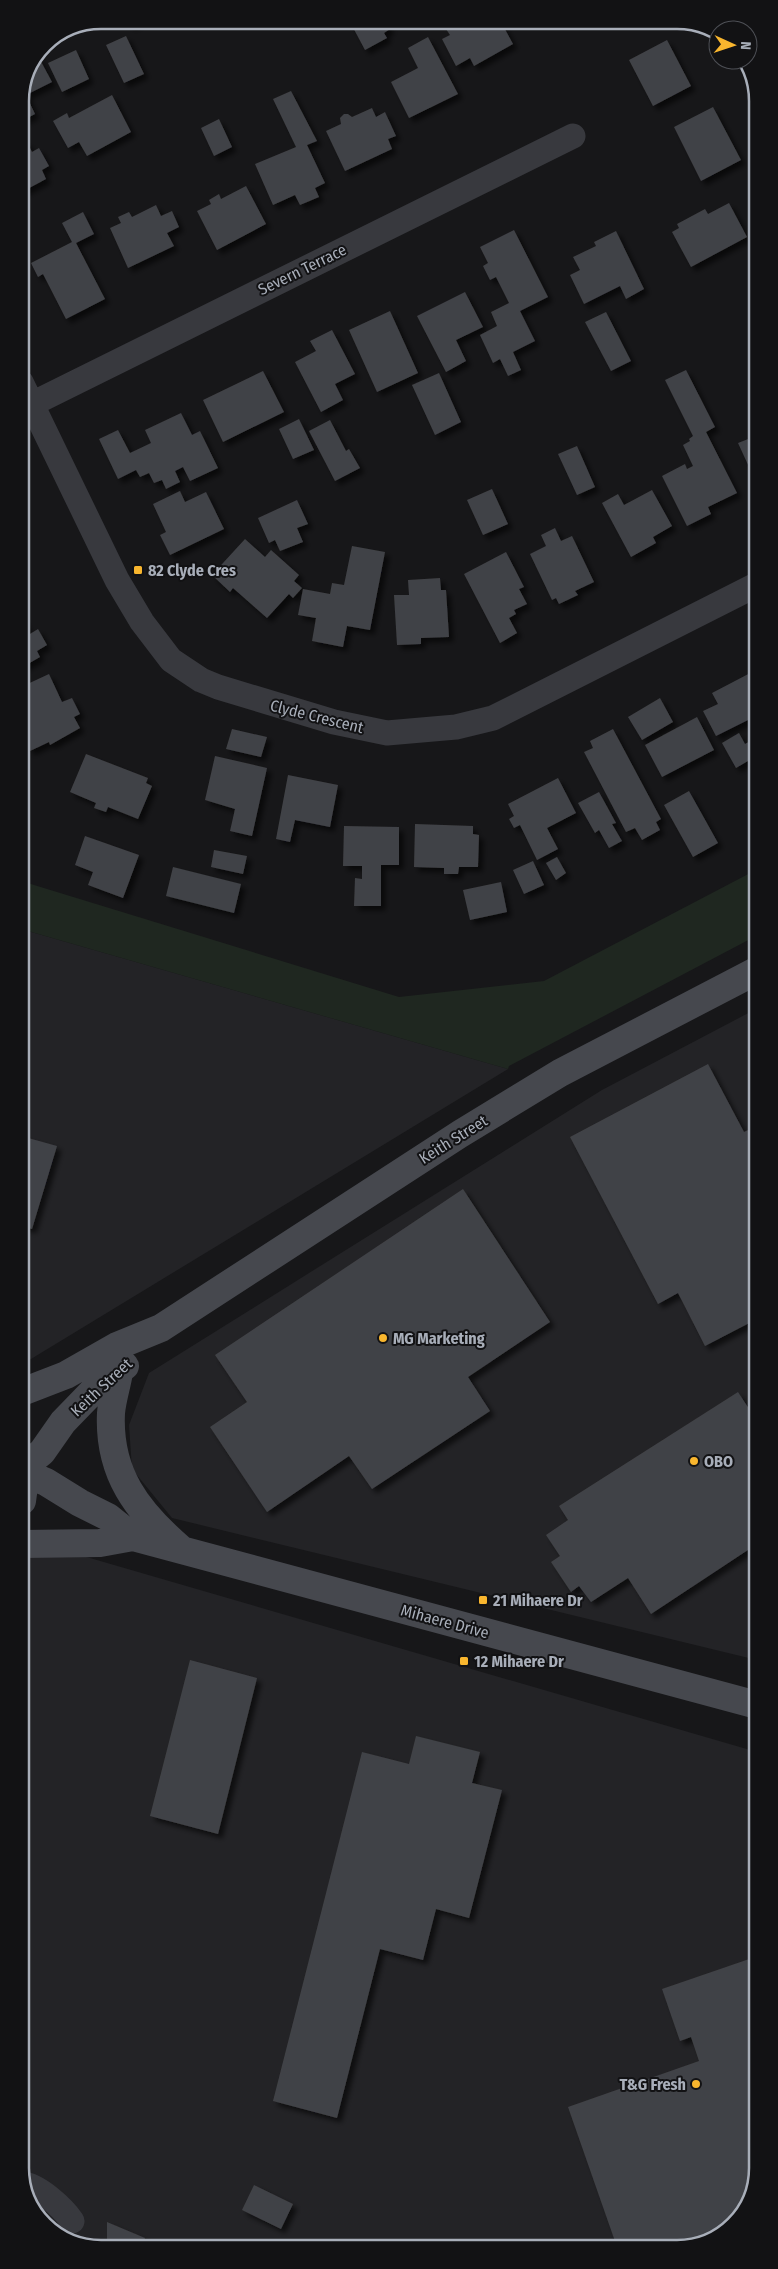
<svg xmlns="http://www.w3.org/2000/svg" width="778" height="2269" viewBox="0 0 778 2269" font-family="'Fira Sans Condensed',sans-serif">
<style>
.built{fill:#232326}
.green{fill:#1f2720}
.building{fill:#414246;filter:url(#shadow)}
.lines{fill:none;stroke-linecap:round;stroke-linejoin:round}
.street{stroke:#38393e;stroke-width:25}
.secondary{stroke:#46484e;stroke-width:28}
.poi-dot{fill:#f9b62e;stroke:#121214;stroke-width:2}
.labels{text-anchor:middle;stroke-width:4;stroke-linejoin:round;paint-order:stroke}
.street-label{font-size:16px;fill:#a8aeb9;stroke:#121214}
.poi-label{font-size:16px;font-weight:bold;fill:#a8aeb9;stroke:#121214;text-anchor:start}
.rim{fill:none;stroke:#a8aeb9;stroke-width:2.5}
</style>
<defs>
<filter id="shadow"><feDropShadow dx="4.5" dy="4.5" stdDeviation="2.5" flood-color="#0009"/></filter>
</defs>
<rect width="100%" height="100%" fill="#171719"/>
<path class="built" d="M 21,929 L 508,1069 L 31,1359 L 22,1358 Z
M 756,1009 L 757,1660 L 172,1518 L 132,1469 L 129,1425 L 149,1373 L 602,1090 Z
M 59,1549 L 757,1752 L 758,2168 L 741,2217 L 698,2246 L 95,2249 L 51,2232 L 23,2189 L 22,1552 Z"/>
<path class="green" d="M 756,870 L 756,936 L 509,1066 L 508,1069 L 21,929 L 21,881 L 399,997 L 544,981 Z"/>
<path class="building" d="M 127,20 L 142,20 L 130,26 Z
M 349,20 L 385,20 L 390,29 L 384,33 L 387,38 L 365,50 Z
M 472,20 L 500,20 L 513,44 L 474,66 L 470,58 L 456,66 L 442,39 L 450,35 L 446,29 L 456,23 L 459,28 Z
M 126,36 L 144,74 L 124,83 L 106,45 Z
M 428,37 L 458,94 L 409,118 L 391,82 L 418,68 L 408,48 Z
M 667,40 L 691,86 L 653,106 L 629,60 Z
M 76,50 L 89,79 L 62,92 L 48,63 Z
M 38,56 L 52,82 L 26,95 L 35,114 L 20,122 L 20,96 Z
M 291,91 L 317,141 L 307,145 L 325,183 L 315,188 L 319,197 L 300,205 L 295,195 L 273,205 L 255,164 L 296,147 L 273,99 Z
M 112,95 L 131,132 L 87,156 L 79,142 L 68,148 L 53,121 L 67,113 L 69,118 Z
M 713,107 L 741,160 L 701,181 L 674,127 Z
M 372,108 L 376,117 L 385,112 L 396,136 L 388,139 L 392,149 L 345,171 L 326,131 L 341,124 L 340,118 L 344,114 L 348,114 L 352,117 Z
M 219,119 L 232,147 L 214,156 L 201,128 Z
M 27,142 L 32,152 L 39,148 L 49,166 L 42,170 L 46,179 L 20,193 L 20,146 Z
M 246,186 L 266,224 L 217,250 L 197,211 L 211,204 L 209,200 L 219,194 L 221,199 Z
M 729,203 L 747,237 L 691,267 L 672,232 L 679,228 L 677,224 L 705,209 L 708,214 Z
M 156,205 L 161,216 L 172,211 L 179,227 L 167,233 L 174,246 L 128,268 L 110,228 L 121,223 L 118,217 L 129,212 L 132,217 Z
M 83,212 L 94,234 L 76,243 L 105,299 L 66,319 L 43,274 L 38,277 L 31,263 L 72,242 L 62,223 Z
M 514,230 L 548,297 L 520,311 L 535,341 L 513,352 L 521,370 L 508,376 L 500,359 L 493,363 L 480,335 L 497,326 L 491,312 L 509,303 L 496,277 L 490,280 L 483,266 L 488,263 L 480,247 Z
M 616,231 L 644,289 L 626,299 L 620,286 L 584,304 L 570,275 L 580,270 L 573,257 L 596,246 L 594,242 Z
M 465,292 L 483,327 L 456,340 L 466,361 L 446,372 L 417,316 Z
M 390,311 L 418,373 L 377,392 L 349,330 Z
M 606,312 L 631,361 L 611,371 L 585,322 Z
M 332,330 L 355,374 L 335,384 L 343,400 L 321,412 L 295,362 L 316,351 L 310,341 Z
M 686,370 L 715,427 L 706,432 L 737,493 L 708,507 L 711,514 L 687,526 L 662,476 L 685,464 L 687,469 L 693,466 L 683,445 L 690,441 L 689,439 L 693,436 L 665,380 Z
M 263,371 L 284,412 L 223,442 L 203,400 Z
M 756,371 L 756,390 L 748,374 Z
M 439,373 L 461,422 L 435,435 L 412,385 Z
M 181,413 L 192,435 L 200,431 L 218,468 L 190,481 L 183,467 L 175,471 L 180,482 L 166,489 L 162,480 L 154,483 L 149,473 L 140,477 L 136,470 L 118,479 L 99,439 L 118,430 L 130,453 L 151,443 L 145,430 Z
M 299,419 L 314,450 L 293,459 L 279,429 Z
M 330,420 L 346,451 L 349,449 L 360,468 L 335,481 L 309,431 Z
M 756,436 L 756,482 L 738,443 Z
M 577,446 L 595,487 L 577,495 L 558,454 Z
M 492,489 L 508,524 L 483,535 L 467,500 Z
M 652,490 L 672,526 L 653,537 L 656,543 L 631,557 L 602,503 L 618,494 L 624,505 Z
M 180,491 L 185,502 L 206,492 L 224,529 L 170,555 L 160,535 L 166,532 L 153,504 Z
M 297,500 L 308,524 L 297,528 L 303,542 L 280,551 L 275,540 L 269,543 L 258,518 Z
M 555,528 L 561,541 L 572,536 L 594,582 L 575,591 L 578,595 L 559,604 L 556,598 L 552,600 L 530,554 L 546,546 L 541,535 Z
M 245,539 L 265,557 L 271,550 L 299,575 L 294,581 L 302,588 L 293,598 L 289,594 L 267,618 L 233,588 L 230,592 L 212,575 Z
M 352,546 L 385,552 L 370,630 L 347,626 L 343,647 L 312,641 L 316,618 L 298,615 L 303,589 L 330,594 L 332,583 L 344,585 Z
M 506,552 L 524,587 L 519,589 L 527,604 L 514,610 L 516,614 L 509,618 L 517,633 L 500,643 L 464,574 Z
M 440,578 L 441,590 L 446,590 L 449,637 L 421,638 L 421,644 L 397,645 L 394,595 L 409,595 L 408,580 Z
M 21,617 L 30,634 L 38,629 L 47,645 L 37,651 L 40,657 L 21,668 Z
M 756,670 L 756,716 L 716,736 L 703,711 L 718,704 L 712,693 Z
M 49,674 L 62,702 L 72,698 L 80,714 L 74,717 L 80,728 L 50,745 L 49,742 L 30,751 L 21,734 L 21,687 Z
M 660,698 L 673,722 L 642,740 L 628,717 Z
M 697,717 L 714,750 L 662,777 L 645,745 Z
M 232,729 L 267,737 L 261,757 L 226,749 Z
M 613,729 L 661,819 L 656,822 L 660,830 L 642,840 L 635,828 L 626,832 L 584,752 L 593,748 L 590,741 Z
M 739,733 L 745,744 L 756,738 L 756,750 L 751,753 L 753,758 L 736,768 L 722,743 Z
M 86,754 L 148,778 L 146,783 L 152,786 L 138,819 L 108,807 L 106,812 L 94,808 L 96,803 L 70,792 Z
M 215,756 L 267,768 L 252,836 L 230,831 L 235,809 L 205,800 Z
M 756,761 L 756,781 L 748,766 Z
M 288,775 L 338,785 L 330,827 L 295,820 L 290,842 L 276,839 Z
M 558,778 L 576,813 L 547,828 L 558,849 L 537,860 L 520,825 L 514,828 L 509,819 L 514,816 L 508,804 Z
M 689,791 L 718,843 L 693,857 L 664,805 Z
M 599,792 L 616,823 L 612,824 L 622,841 L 609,848 L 599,830 L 595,833 L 578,803 Z
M 415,824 L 473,826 L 473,834 L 479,835 L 478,867 L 459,867 L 458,874 L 444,874 L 444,868 L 414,867 Z
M 344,826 L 399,827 L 399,865 L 381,865 L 381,906 L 354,906 L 355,878 L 362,879 L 362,866 L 343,866 Z
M 85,836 L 139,855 L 123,898 L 88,885 L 93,872 L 75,865 Z
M 214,850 L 247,856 L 243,874 L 211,867 Z
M 557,857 L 566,873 L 556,880 L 546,863 Z
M 533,861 L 544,885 L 524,894 L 513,870 Z
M 173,867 L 241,884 L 234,913 L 166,896 Z
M 501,882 L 507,912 L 470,920 L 463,890 Z
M 708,1064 L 744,1132 L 757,1126 L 757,1319 L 705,1346 L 678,1293 L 658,1304 L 570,1137 Z
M 21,1136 L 57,1146 L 32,1229 L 22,1226 Z
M 463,1189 L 550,1322 L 468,1377 L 490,1411 L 372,1489 L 349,1456 L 267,1512 L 210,1427 L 247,1402 L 215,1355 Z
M 738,1392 L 753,1415 L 757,1412 L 757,1544 L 651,1614 L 628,1578 L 591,1602 L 579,1586 L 571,1592 L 551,1562 L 560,1556 L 546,1535 L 568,1520 L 559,1506 Z
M 190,1660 L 257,1678 L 218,1834 L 150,1816 Z
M 416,1736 L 480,1752 L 472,1783 L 502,1790 L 469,1918 L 436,1909 L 423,1960 L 380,1949 L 337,2118 L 273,2101 L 362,1752 L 409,1764 Z
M 758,1956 L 758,2168 L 741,2217 L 698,2246 L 617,2247 L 568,2107 L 699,2061 L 691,2037 L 680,2041 L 662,1989 Z
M 254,2185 L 293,2204 L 281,2229 L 242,2210 Z
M 107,2222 L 145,2238 L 140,2249 L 107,2249 Z"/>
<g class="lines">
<path class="street" d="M 21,382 L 117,580 L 142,622 L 171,660 L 201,680 L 218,687 L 334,722 L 387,733 L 456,727 L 493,718 L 756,585
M 32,404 L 573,136
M 23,2184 C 38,2185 63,2208 72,2221"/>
<path class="secondary" d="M 119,1372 C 117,1385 112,1400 111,1413 C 108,1473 137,1511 180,1548
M 22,1392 L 66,1375 L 117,1346 L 161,1328 L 460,1134 L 560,1073 L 756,971
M 22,1468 L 42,1452 L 63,1422 L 93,1391 L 125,1366
M 22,1470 L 24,1486 L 22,1501
M 22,1472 L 46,1482 L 80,1503 L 108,1517 L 133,1537 L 757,1705
M 22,1544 L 100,1543 L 133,1537"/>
</g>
<g class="poi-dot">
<rect x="133" y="565" width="10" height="10" rx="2.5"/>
<circle cx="383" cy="1338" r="5"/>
<circle cx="694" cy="1461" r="5"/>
<rect x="478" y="1595" width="10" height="10" rx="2.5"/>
<rect x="459" y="1656" width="10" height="10" rx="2.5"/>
<circle cx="696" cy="2084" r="5"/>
</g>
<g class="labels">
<g class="street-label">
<text transform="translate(302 269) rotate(-26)" y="6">Severn Terrace</text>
<text transform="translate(317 716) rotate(14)" y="6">Clyde Crescent</text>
<text transform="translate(453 1139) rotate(-32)" y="6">Keith Street</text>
<text transform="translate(101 1387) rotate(-43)" y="6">Keith Street</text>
<text transform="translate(445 1621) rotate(15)" y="6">Mihaere Drive</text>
</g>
<g class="poi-label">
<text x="148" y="576">82 Clyde Cres</text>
<text x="393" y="1344">MG Marketing</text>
<text x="704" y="1467">OBO</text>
<text x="493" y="1606">21 Mihaere Dr</text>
<text x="474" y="1667">12 Mihaere Dr</text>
<text x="686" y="2090" text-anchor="end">T&amp;G Fresh</text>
</g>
</g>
<path d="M0 0H778V2269H0ZM101 29H677A72 72 0 0 1 749 101V2168A72 72 0 0 1 677 2240H101A72 72 0 0 1 29 2168V101A72 72 0 0 1 101 29Z" fill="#121214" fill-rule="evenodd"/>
<path class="rim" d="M101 29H677A72 72 0 0 1 749 101V2168A72 72 0 0 1 677 2240H101A72 72 0 0 1 29 2168V101A72 72 0 0 1 101 29Z"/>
<g transform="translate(733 45) rotate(93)"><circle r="24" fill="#121214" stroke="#4e5056"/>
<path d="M0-4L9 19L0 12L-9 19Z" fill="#f9b62e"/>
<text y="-8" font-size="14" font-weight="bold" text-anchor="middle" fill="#a8aeb9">N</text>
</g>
</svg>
